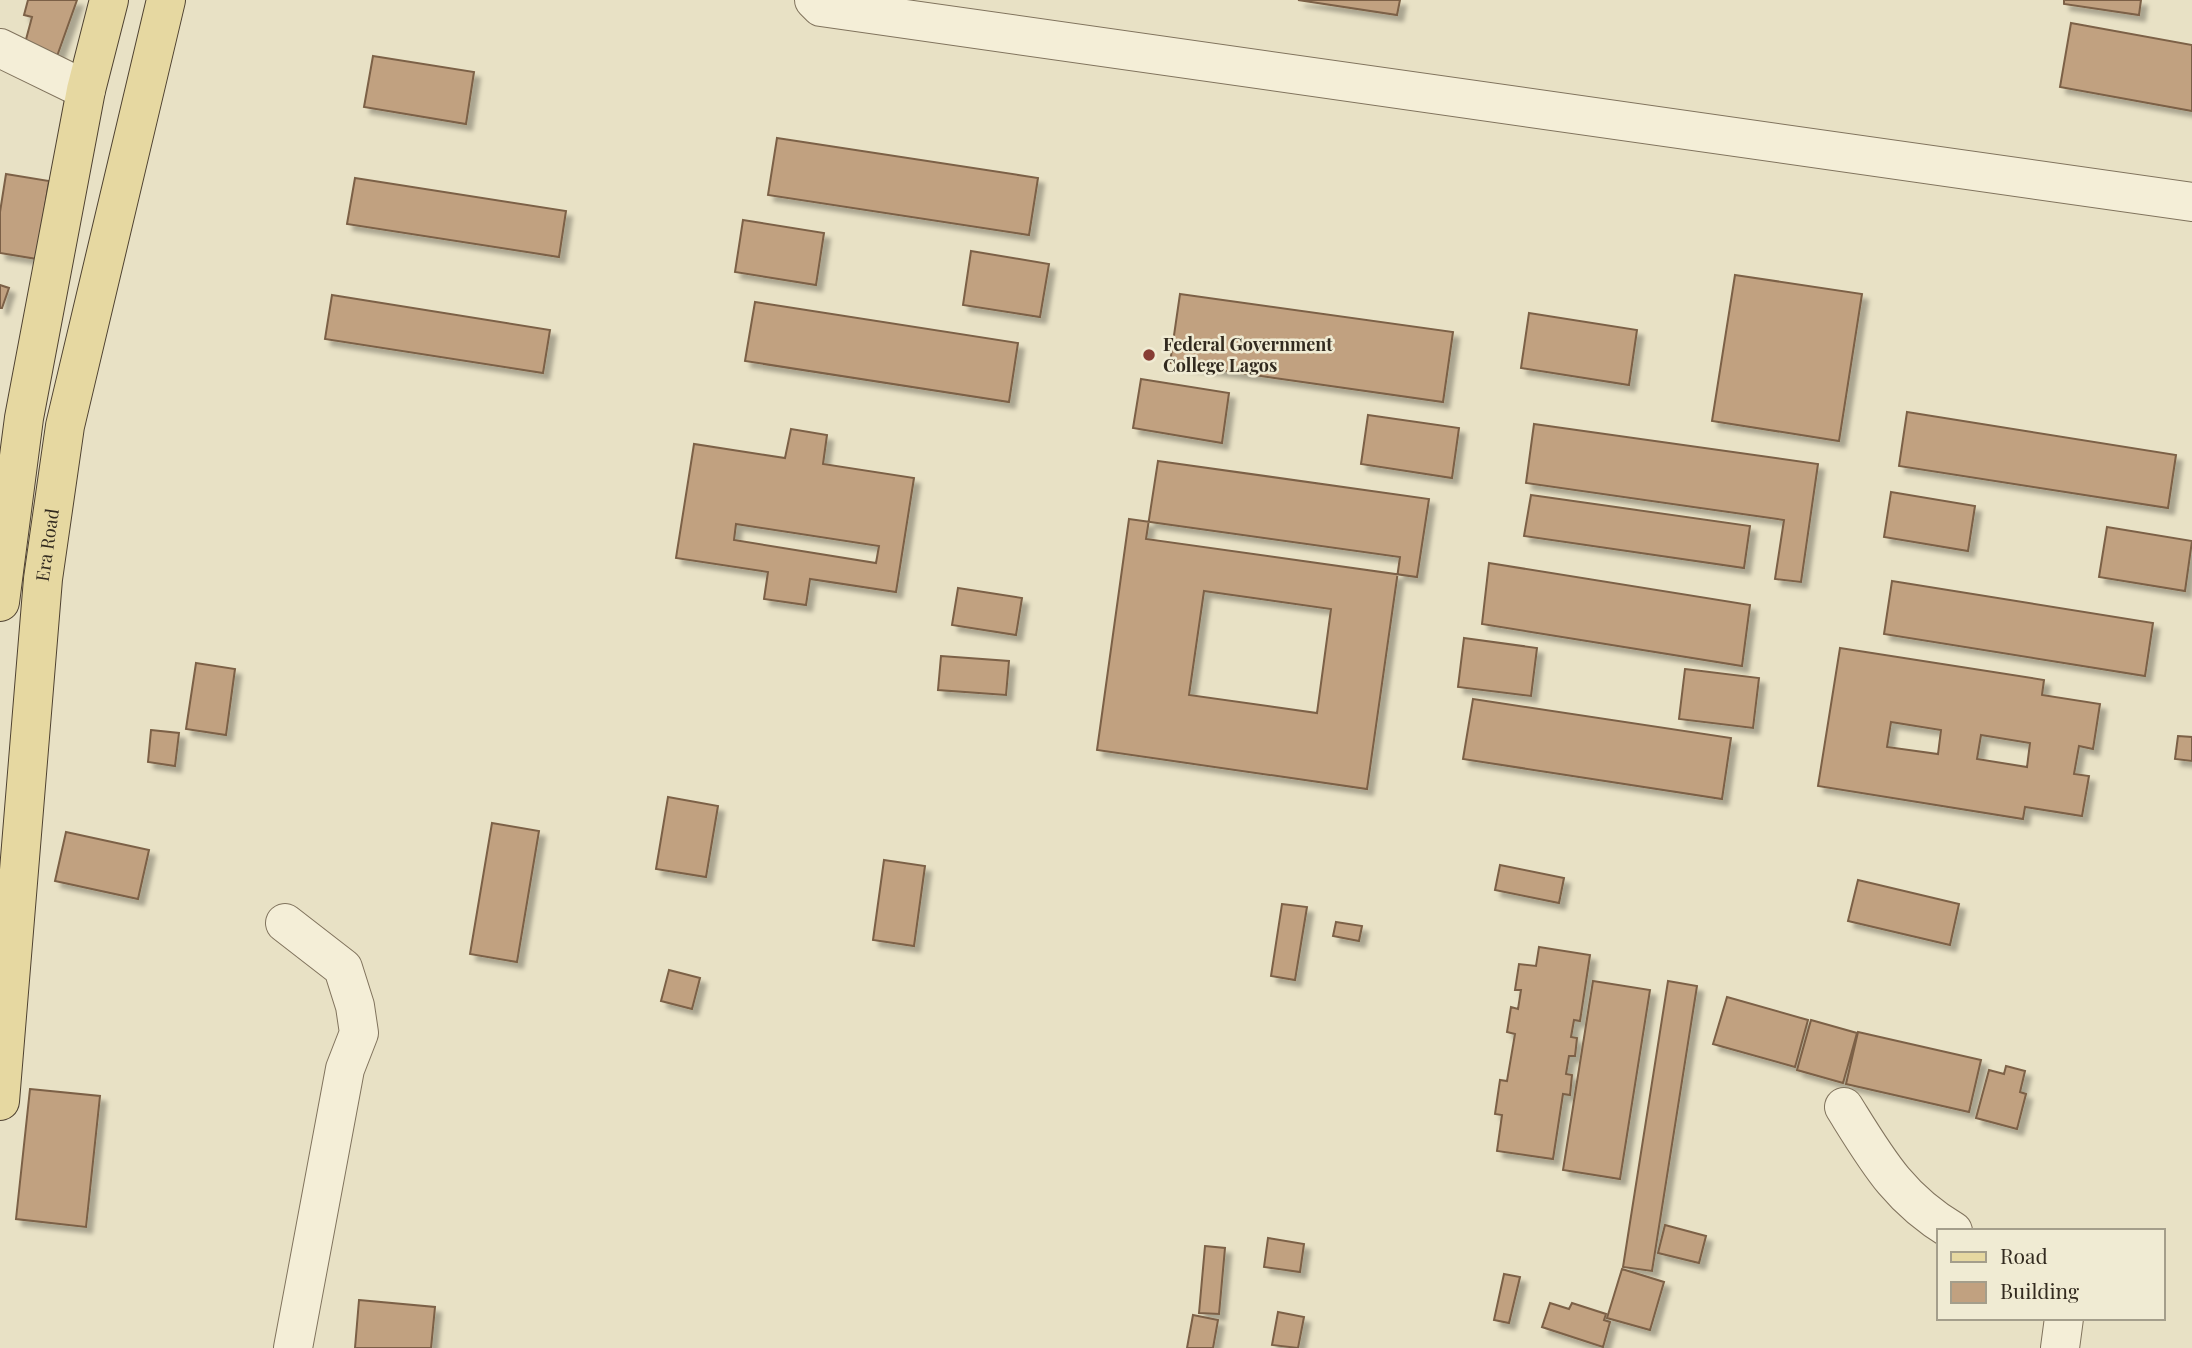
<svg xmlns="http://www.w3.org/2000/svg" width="2192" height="1348" viewBox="0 0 2192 1348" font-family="'Playfair Display',serif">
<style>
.building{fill:#c1a180;stroke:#7c6146;stroke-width:2;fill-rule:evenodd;filter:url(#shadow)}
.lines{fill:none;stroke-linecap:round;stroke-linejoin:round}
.minor-casing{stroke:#80735d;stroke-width:40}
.major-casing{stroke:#4f4231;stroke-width:40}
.minor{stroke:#f4eed7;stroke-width:38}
.major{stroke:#e6d8a1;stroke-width:38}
.poi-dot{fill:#873d35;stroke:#f0ebd3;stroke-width:2.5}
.labels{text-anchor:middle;stroke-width:5;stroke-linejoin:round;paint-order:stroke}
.poi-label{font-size:18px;font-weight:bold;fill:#322a1f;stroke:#f0ebd3;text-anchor:start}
.street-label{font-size:18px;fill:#322a1f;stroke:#f0ebd3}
</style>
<defs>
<filter id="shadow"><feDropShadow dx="6" dy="6" stdDeviation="2" flood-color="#0004"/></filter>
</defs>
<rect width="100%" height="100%" fill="#e8e1c5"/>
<path class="building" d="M 28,0 L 77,0 L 56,59 L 24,47 L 32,17 L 24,15 Z
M 1298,0 L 1400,0 L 1397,15 Z
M 2064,0 L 2141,0 L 2139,15 L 2064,4 Z
M 2071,23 L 2192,45 L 2192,111 L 2060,87 Z
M 373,56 L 474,72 L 466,124 L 364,107 Z
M 777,138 L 1038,178 L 1029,235 L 768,195 Z
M 6,174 L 49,181 L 37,259 L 0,253 L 0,212 Z
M 355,178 L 566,211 L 559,257 L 347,224 Z
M 743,220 L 824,233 L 816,285 L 735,272 Z
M 971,251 L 1049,264 L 1040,317 L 963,305 Z
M 1735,275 L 1862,294 L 1839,441 L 1712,421 Z
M 0,285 L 9,288 L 2,308 L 0,308 Z
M 1180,294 L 1453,332 L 1443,402 L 1170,363 Z
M 332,295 L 550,330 L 543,373 L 325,339 Z
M 755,302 L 1018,343 L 1009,402 L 745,361 Z
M 1529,313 L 1637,330 L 1629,385 L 1521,368 Z
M 1141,379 L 1229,393 L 1222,443 L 1133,428 Z
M 1907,412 L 2176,455 L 2168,508 L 1899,466 Z
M 1368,415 L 1459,428 L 1452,478 L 1361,464 Z
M 1534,424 L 1818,464 L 1801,582 L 1775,579 L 1784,520 L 1526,483 Z
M 791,429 L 827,435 L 823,464 L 914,478 L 896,592 L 810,579 L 806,605 L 764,599 L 768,572 L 676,558 L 694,444 L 785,458 ZM 736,524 L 879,546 L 876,563 L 734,540 Z
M 1158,461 L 1429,499 L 1417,577 L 1146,539 Z
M 1891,492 L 1975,506 L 1968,551 L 1884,537 Z
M 1531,495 L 1750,526 L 1744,568 L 1524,536 Z
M 1129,519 L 1400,557 L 1367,789 L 1097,750 ZM 1204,591 L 1331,609 L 1317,713 L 1189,695 Z
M 2107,527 L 2192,541 L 2185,591 L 2099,577 Z
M 1489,563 L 1750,605 L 1742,666 L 1482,624 Z
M 1892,581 L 2153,623 L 2145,676 L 1884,634 Z
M 958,588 L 1022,598 L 1016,635 L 952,625 Z
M 1464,638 L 1537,648 L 1531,696 L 1458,687 Z
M 1840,648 L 2044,680 L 2042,695 L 2100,704 L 2093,749 L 2079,746 L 2074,774 L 2089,776 L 2082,816 L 2025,807 L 2023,819 L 1818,786 ZM 1891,722 L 1941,730 L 1938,754 L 1887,747 ZM 1981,735 L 2030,743 L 2027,767 L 1977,759 Z
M 941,656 L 1009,661 L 1006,695 L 938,690 Z
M 196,663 L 235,669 L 226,735 L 186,729 Z
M 1685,669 L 1759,678 L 1753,728 L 1679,719 Z
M 1473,699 L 1731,738 L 1722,799 L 1463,759 Z
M 151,730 L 179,733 L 175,766 L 148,762 Z
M 2178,736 L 2192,737 L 2192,761 L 2175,759 Z
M 668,797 L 718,806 L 706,877 L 656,869 Z
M 492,823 L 539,831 L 517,962 L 470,954 Z
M 66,832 L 149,850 L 138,899 L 55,881 Z
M 884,860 L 925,866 L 914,946 L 873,940 Z
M 1500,865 L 1564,878 L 1559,903 L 1495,890 Z
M 1858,880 L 1959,904 L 1950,945 L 1848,921 Z
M 1282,904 L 1307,907 L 1295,980 L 1271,976 Z
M 1336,922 L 1362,926 L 1359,941 L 1333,936 Z
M 1539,947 L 1590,955 L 1580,1021 L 1574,1020 L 1571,1037 L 1577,1038 L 1575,1056 L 1569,1056 L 1566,1074 L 1572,1075 L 1570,1095 L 1563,1094 L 1553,1159 L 1497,1151 L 1502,1115 L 1495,1114 L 1500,1080 L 1507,1081 L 1515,1034 L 1507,1032 L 1511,1007 L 1518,1009 L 1521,990 L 1515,990 L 1519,964 L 1536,966 Z
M 669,970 L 700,978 L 692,1009 L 661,1001 Z
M 1593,981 L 1650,990 L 1620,1179 L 1563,1170 Z
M 1668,981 L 1697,986 L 1652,1271 L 1623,1267 Z
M 1727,997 L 1808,1020 L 1795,1067 L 1713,1044 Z
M 1811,1020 L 1857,1033 L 1843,1083 L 1797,1070 Z
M 1858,1032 L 1981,1060 L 1969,1112 L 1846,1084 Z
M 2006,1066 L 2025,1071 L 2020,1092 L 2026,1094 L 2017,1129 L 1976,1118 L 1989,1070 L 2004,1074 Z
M 30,1089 L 100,1096 L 86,1227 L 16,1219 Z
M 1665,1225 L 1706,1236 L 1699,1263 L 1658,1253 Z
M 1268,1238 L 1304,1244 L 1300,1272 L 1264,1267 Z
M 1205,1246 L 1225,1248 L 1219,1314 L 1199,1313 Z
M 1622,1269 L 1664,1282 L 1650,1330 L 1607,1318 Z
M 1504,1274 L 1520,1277 L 1509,1323 L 1494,1320 Z
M 359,1300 L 435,1307 L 431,1348 L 355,1348 Z
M 1550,1303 L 1569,1309 L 1572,1303 L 1606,1314 L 1604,1320 L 1610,1322 L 1603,1347 L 1542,1327 Z
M 1278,1312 L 1304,1317 L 1298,1348 L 1272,1345 Z
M 1193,1315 L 1218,1320 L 1213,1348 L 1187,1348 Z"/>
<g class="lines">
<defs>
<path id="minor" d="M 814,0 L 821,7 L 2192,202
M 0,48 L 86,90
M 285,923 L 343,968 L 355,1006 L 359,1033 L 345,1069 L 293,1348
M 1844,1107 C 1877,1160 1898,1198 1953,1231
M 2060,1348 L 2064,1318"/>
<g id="major">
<path d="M 0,602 L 24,418 L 86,90 L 109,0"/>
<path id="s1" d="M 0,1101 L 43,579 L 65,426 L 166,0"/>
</g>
</defs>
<use href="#minor" class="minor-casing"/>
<use href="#major" class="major-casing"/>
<use href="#minor" class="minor"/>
<use href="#major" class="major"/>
</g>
<circle class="poi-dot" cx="1149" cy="355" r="7"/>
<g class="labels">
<g class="poi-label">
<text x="1163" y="351">Federal Government<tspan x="1163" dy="21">College Lagos</tspan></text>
</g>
<g class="street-label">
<text dy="6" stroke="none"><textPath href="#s1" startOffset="558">Era Road</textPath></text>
</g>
</g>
<rect x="1937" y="1229" width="228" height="91" fill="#f0ebd3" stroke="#a49e8b" stroke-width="2"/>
<rect x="1951" y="1252" width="35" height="10" fill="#e6d8a1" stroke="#a49e8b" stroke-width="2"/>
<text x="2000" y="1264" font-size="21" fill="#322a1f">Road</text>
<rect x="1951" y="1282" width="35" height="21" fill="#c1a180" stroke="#a49e8b" stroke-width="2"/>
<text x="2000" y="1299" font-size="21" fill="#322a1f">Building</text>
</svg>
